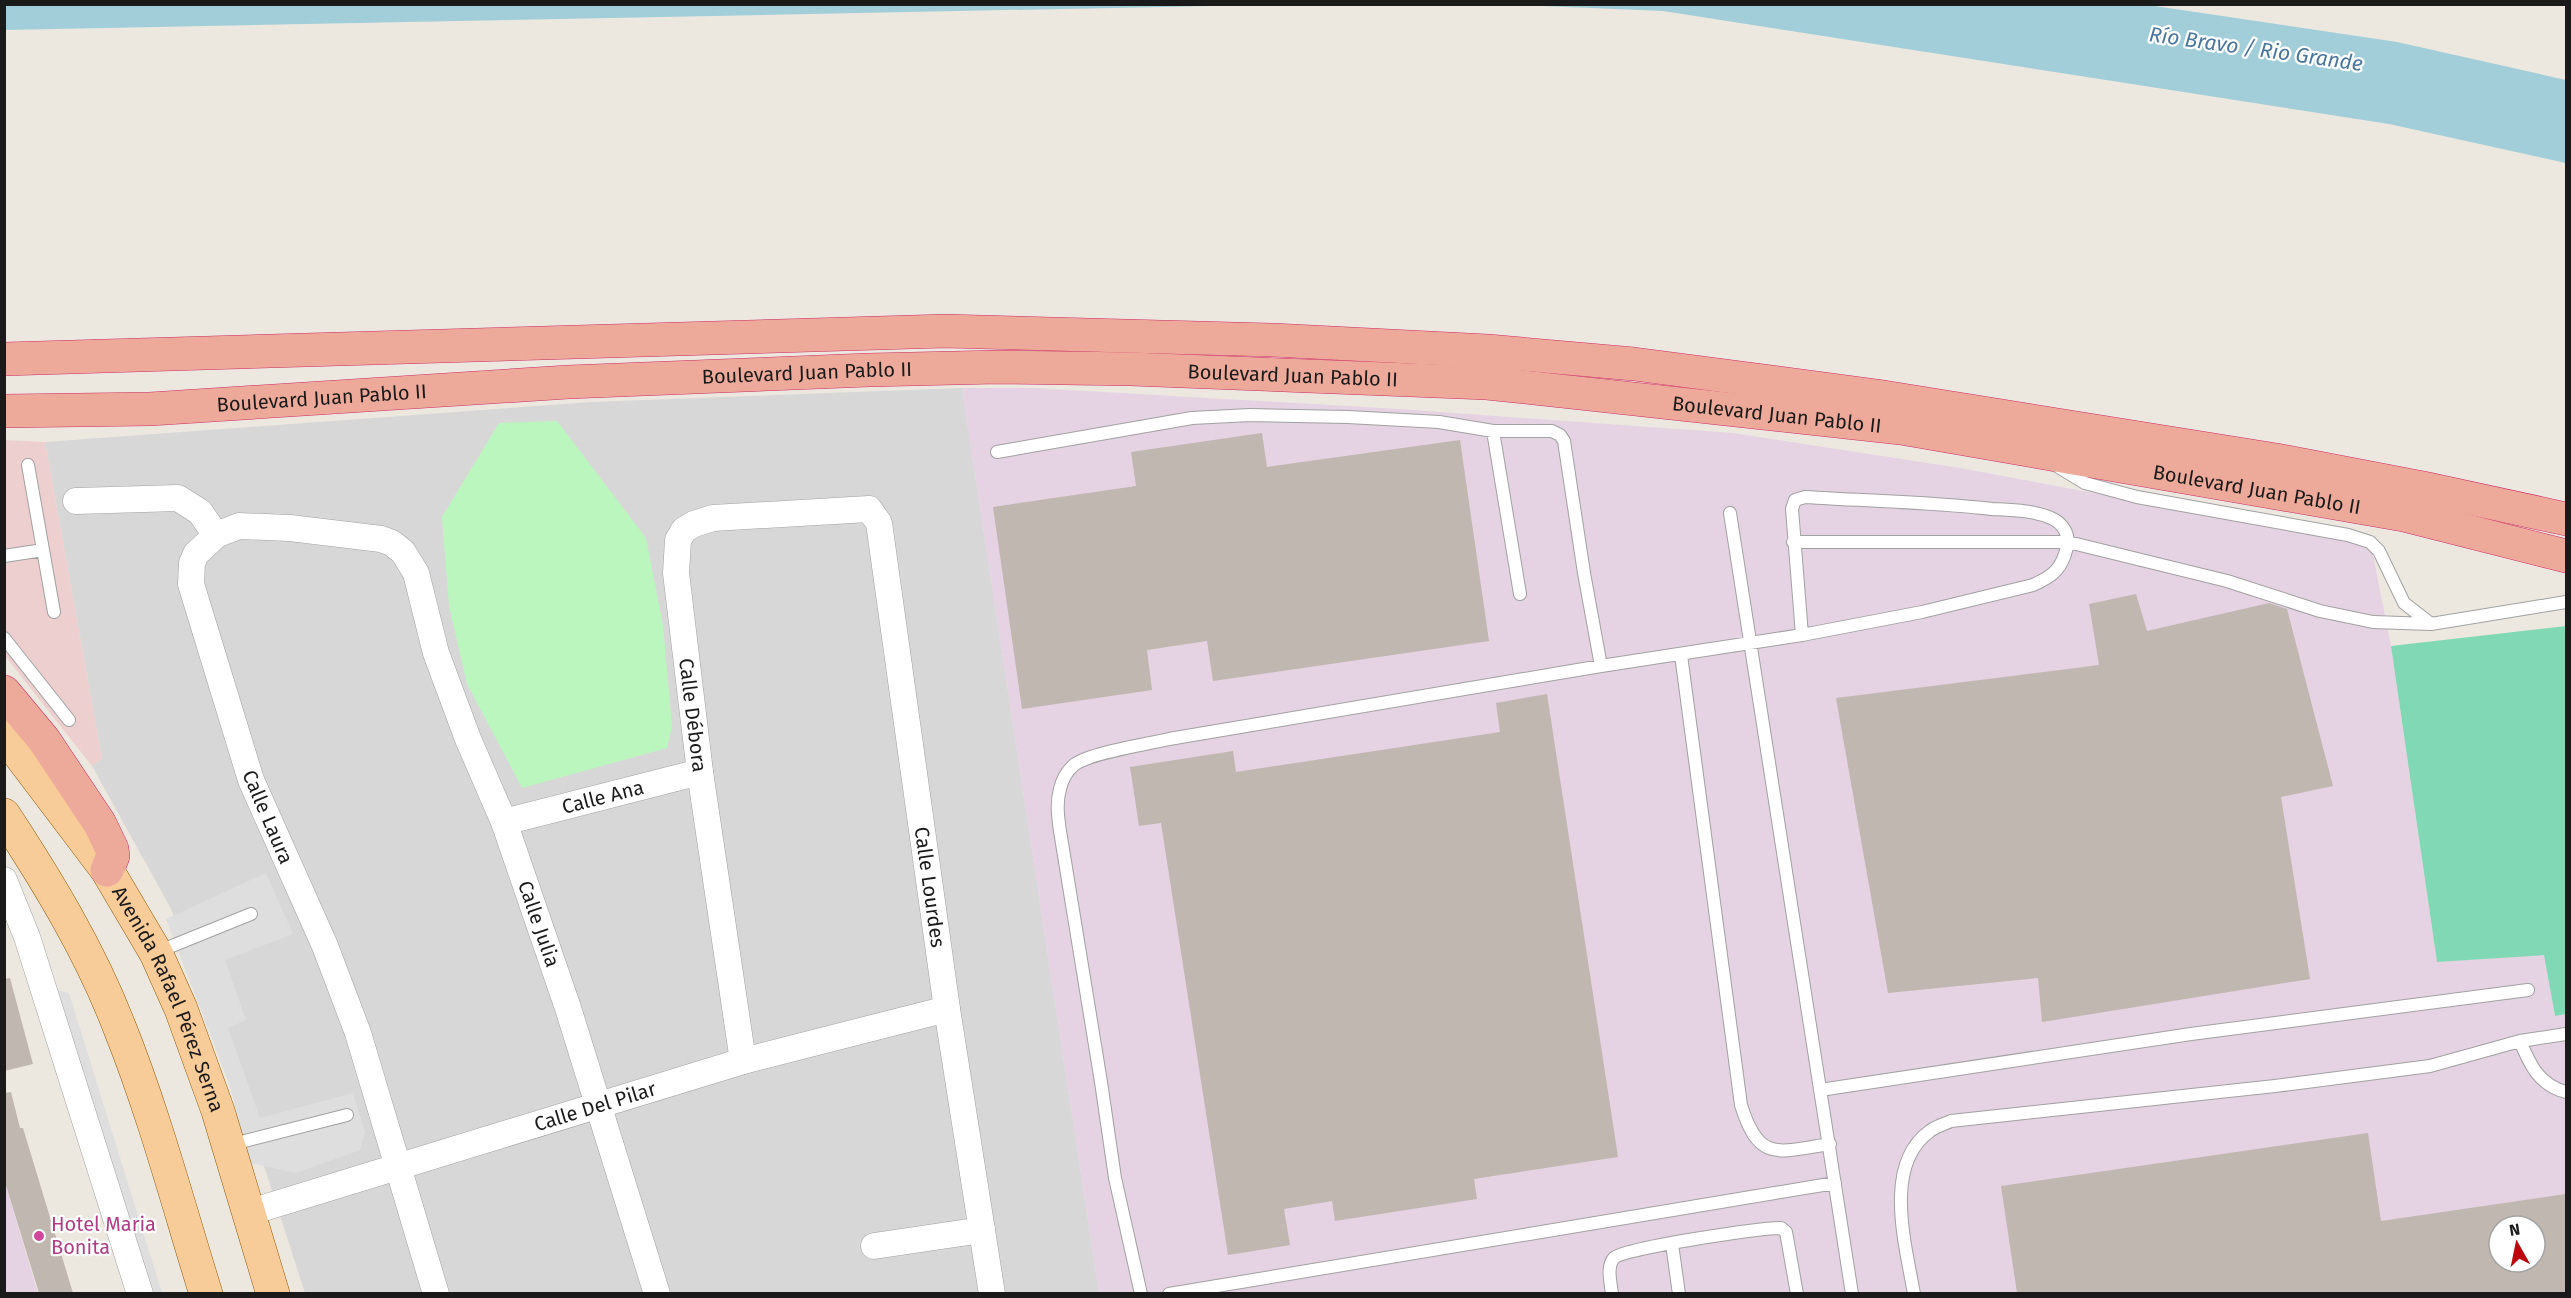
<svg xmlns="http://www.w3.org/2000/svg" width="2571" height="1298" viewBox="0 0 2571 1298" font-family="'Fira Sans',sans-serif">
<style>
.residential{fill:#d8d7d7}
.commercial{fill:#edcfcf}
.industrial{fill:#e5d2e2;fill-rule:evenodd}
.park{fill:#bcf6bf}
.pitch{fill:#80d9b4}
.parking{fill:#dedede}
.water{fill:#a1ced9}
.building{fill:#c0b7b0;fill-rule:evenodd}
.lines{fill:none;stroke-linecap:round;stroke-linejoin:round}
.service-casing{stroke:#a1a1a1;stroke-width:14}
.minor-casing{stroke:#a1a1a1;stroke-width:27}
.primary-casing{stroke:#8b5b05;stroke-width:34}
.trunk-casing{stroke:#cd2a67;stroke-width:34}
.service{stroke:#fff;stroke-width:12}
.minor{stroke:#fff;stroke-width:26}
.primary{stroke:#f8cc99;stroke-width:33}
.trunk{stroke:#edaa9a;stroke-width:33}
.hotel-dot{fill:#d1479c;stroke:#fff;stroke-width:2}
.labels{text-anchor:middle;stroke-width:4.5;stroke-linejoin:round;paint-order:stroke}
.street-label{font-size:20px;fill:#1a1a1a;stroke:#fff}
.hotel-label{font-size:20px;fill:#b23c85;stroke:#fff;text-anchor:start}
.water-label{font-size:21px;font-style:italic;fill:#49769e;stroke:#fff}
</style>
<rect width="100%" height="100%" fill="#ece8e0"/>
<path class="residential" d="M 962,388 L 1099,1293 L 305,1293 L 211,1002 L 170,907 L 92,766 L 102,759 L 45,442 L 591,402 Z"/>
<path class="commercial" d="M 4,440 L 45,442 L 102,759 L 92,766 L 5,656 Z"/>
<path class="industrial" d="M 962,388 L 1034,388 L 1399,409 L 1733,433 L 1960,468 L 2371,545 L 2391,646 L 2437,962 L 2544,954 L 2555,1016 L 2566,1014 L 2566,1293 L 1099,1293 ZM 2499,1226 L 2535,1226 L 2535,1262 L 2499,1262 Z
M 4,1183 L 5,1183 L 38,1293 L 5,1293 Z"/>
<path class="park" d="M 557,421 L 646,538 L 663,626 L 672,726 L 667,748 L 522,788 L 467,684 L 449,606 L 442,517 L 499,423 Z"/>
<path class="pitch" d="M 2566,626 L 2566,1014 L 2555,1016 L 2544,955 L 2437,962 L 2391,646 Z"/>
<path class="parking" d="M 266,873 L 293,934 L 225,960 L 246,1020 L 228,1028 L 260,1118 L 353,1093 L 365,1132 L 360,1150 L 296,1173 L 250,1163 L 230,1086 L 166,919 Z
M 53,989 L 69,993 L 162,1293 L 146,1293 Z"/>
<path class="water" d="M 4,5 L 5,4 L 1261,5 L 5,30 Z
M 1520,5 L 2148,5 L 2397,42 L 2566,80 L 2566,163 L 2389,124 L 1663,11 Z"/>
<path class="building" d="M 1262,433 L 1267,467 L 1460,440 L 1489,641 L 1213,681 L 1207,641 L 1147,650 L 1152,690 L 1022,709 L 993,507 L 1136,486 L 1131,452 Z
M 2136,594 L 2147,631 L 2269,603 L 2287,609 L 2333,786 L 2281,797 L 2310,979 L 2042,1022 L 2038,978 L 1888,993 L 1836,698 L 2099,665 L 2089,604 Z
M 1547,694 L 1618,1157 L 1474,1179 L 1477,1199 L 1335,1221 L 1332,1201 L 1284,1209 L 1290,1245 L 1228,1255 L 1161,823 L 1139,826 L 1130,767 L 1233,751 L 1236,772 L 1500,732 L 1496,703 Z
M 10,978 L 33,1064 L 4,1071 L 4,979 Z
M 11,1092 L 20,1128 L 23,1128 L 73,1293 L 39,1293 L 4,1179 L 4,1093 Z
M 2368,1133 L 2381,1221 L 2566,1194 L 2566,1293 L 2017,1293 L 2001,1186 ZM 2499,1226 L 2535,1226 L 2535,1262 L 2499,1262 Z"/>
<g class="lines">
<defs>
<path id="service" d="M 1493,431 L 1520,594
M 997,452 L 1192,418 L 1250,415 L 1348,417 L 1439,422 L 1493,431 L 1552,431 L 1560,435 L 1564,441 L 1584,573 L 1601,666
M 28,465 L 54,612
M 2057,466 L 2085,483 L 2137,497 L 2348,535 L 2370,542 L 2379,551 L 2404,603 L 2431,624
M 1805,497 C 1867,501 1930,502 1992,509 C 2011,510 2033,510 2051,518 C 2063,523 2070,535 2067,547 C 2062,569 2053,576 2033,585 L 1922,612 L 1802,635 L 1792,509 L 1795,500 Z
M 1730,513 L 1852,1294
M 1793,542 L 2068,542 L 2227,581 L 2320,611 L 2373,622 L 2431,624 L 2566,602
M 4,556 L 43,550
M 4,638 L 69,720
M 1681,655 L 1741,1105 C 1759,1163 1778,1152 1830,1144
M 157,952 L 251,914
M 2520,1041 L 2566,1034
M 1820,1090 L 2191,1034 L 2528,990
M 229,1145 L 347,1115
M 1672,1244 L 1679,1294
M 1141,1294 L 1115,1178 L 1101,1082 L 1060,831 C 1058,817 1056,803 1060,789 C 1062,780 1067,771 1074,765 C 1089,753 1148,744 1169,739 L 1601,666 L 1802,635
M 1169,1294 L 1835,1183
M 1612,1294 C 1611,1283 1606,1267 1614,1258 C 1623,1248 1761,1228 1781,1228 L 1786,1232 L 1797,1294
M 1914,1294 C 1906,1246 1882,1165 1930,1131 C 1936,1126 1945,1124 1951,1121 L 2275,1086 L 2430,1066 L 2520,1041 C 2530,1065 2539,1085 2566,1092"/>
<g id="minor">
<path d="M 76,501 L 178,498 L 200,512 L 216,535"/>
<path id="s1" d="M 504,822 L 700,772"/>
<path d="M 4,880 L 27,937 L 140,1294"/>
<path id="s2" d="M 743,1061 L 700,772 L 676,573 L 678,540 L 684,530 L 694,524 L 713,518 L 869,509 L 879,523 L 947,1009 L 992,1294"/>
<path id="s3" d="M 247,1213 L 743,1061 L 947,1009"/>
<path d="M 874,1246 L 982,1230"/>
<path id="s4" d="M 436,1294 L 358,1033 L 325,946 L 251,780 L 191,584 L 192,563 L 196,554 L 216,535 L 239,526 L 290,528 L 381,539 L 392,543 L 403,552 L 416,573 L 436,653 L 468,739 L 504,822 L 568,1008 L 657,1294"/>
</g>
<g id="primary">
<path id="s5" d="M 4,734 L 107,870 L 156,953 L 181,1009 L 218,1111 L 273,1294"/>
<path d="M 4,815 C 48,882 90,951 119,1026 C 154,1113 178,1204 206,1294"/>
</g>
<g id="trunk">
<path d="M 4,359 L 945,331 L 1273,340 L 1488,351 L 1634,364 L 1877,396 L 2276,460 L 2433,490 L 2566,519"/>
<path id="s6" d="M 4,411 L 150,409 L 568,382 L 869,370 L 997,367 L 1131,369 L 1487,383 L 1901,428 L 2404,515 L 2566,556"/>
<path d="M 4,692 L 44,740 L 100,824 L 112,849 L 113,856 L 107,870"/>
</g>
</defs>
<use href="#service" class="service-casing"/>
<use href="#minor" class="minor-casing"/>
<use href="#primary" class="primary-casing"/>
<use href="#trunk" class="trunk-casing"/>
<use href="#service" class="service"/>
<use href="#minor" class="minor"/>
<use href="#primary" class="primary"/>
<use href="#trunk" class="trunk"/>
</g>
<circle class="hotel-dot" cx="39" cy="1236" r="6"/>
<g class="labels">
<g class="street-label">
<text dy="7" stroke="none"><textPath href="#s6" startOffset="804">Boulevard Juan Pablo II</textPath></text>
<text dy="7" stroke="none"><textPath href="#s6" startOffset="1290">Boulevard Juan Pablo II</textPath></text>
<text dy="7" stroke="none"><textPath href="#s6" startOffset="318">Boulevard Juan Pablo II</textPath></text>
<text dy="7" stroke="none"><textPath href="#s6" startOffset="1776">Boulevard Juan Pablo II</textPath></text>
<text dy="7" stroke="none"><textPath href="#s6" startOffset="2262">Boulevard Juan Pablo II</textPath></text>
<text transform="translate(693 715) rotate(83)" y="7">Calle Débora</text>
<text dy="7" stroke="none"><textPath href="#s1" startOffset="102">Calle Ana</textPath></text>
<text transform="translate(268 817) rotate(67)" y="7">Calle Laura</text>
<text dy="7" stroke="none"><textPath href="#s2" startOffset="1110">Calle Lourdes</textPath></text>
<text dy="7" stroke="none"><textPath href="#s4" startOffset="1401">Calle Julia</textPath></text>
<text dy="7" stroke="none"><textPath href="#s5" startOffset="314">Avenida Rafael Pérez Serna</textPath></text>
<text dy="7" stroke="none"><textPath href="#s3" startOffset="364">Calle Del Pilar</textPath></text>
</g>
<g class="hotel-label">
<text x="51" y="1231">Hotel Maria<tspan x="51" dy="23">Bonita</tspan></text>
</g>
<g class="water-label">
<text transform="translate(2256 49) rotate(8)" y="7">Río Bravo / Rio Grande</text>
</g>
</g>
<rect width="2571" height="1298" fill="none" stroke="#1a1a1a" stroke-width="12"/>
<g transform="translate(2517 1244) rotate(351)"><circle r="28" fill="#ffffff" stroke="#a3a3a3" stroke-width="1.5"/>
<path d="M0-4.5L10 22L0 15L-10 22Z" fill="#bd070d"/>
<text y="-9" font-size="16" font-weight="bold" text-anchor="middle" fill="#1a1a1a">N</text>
</g>
</svg>
